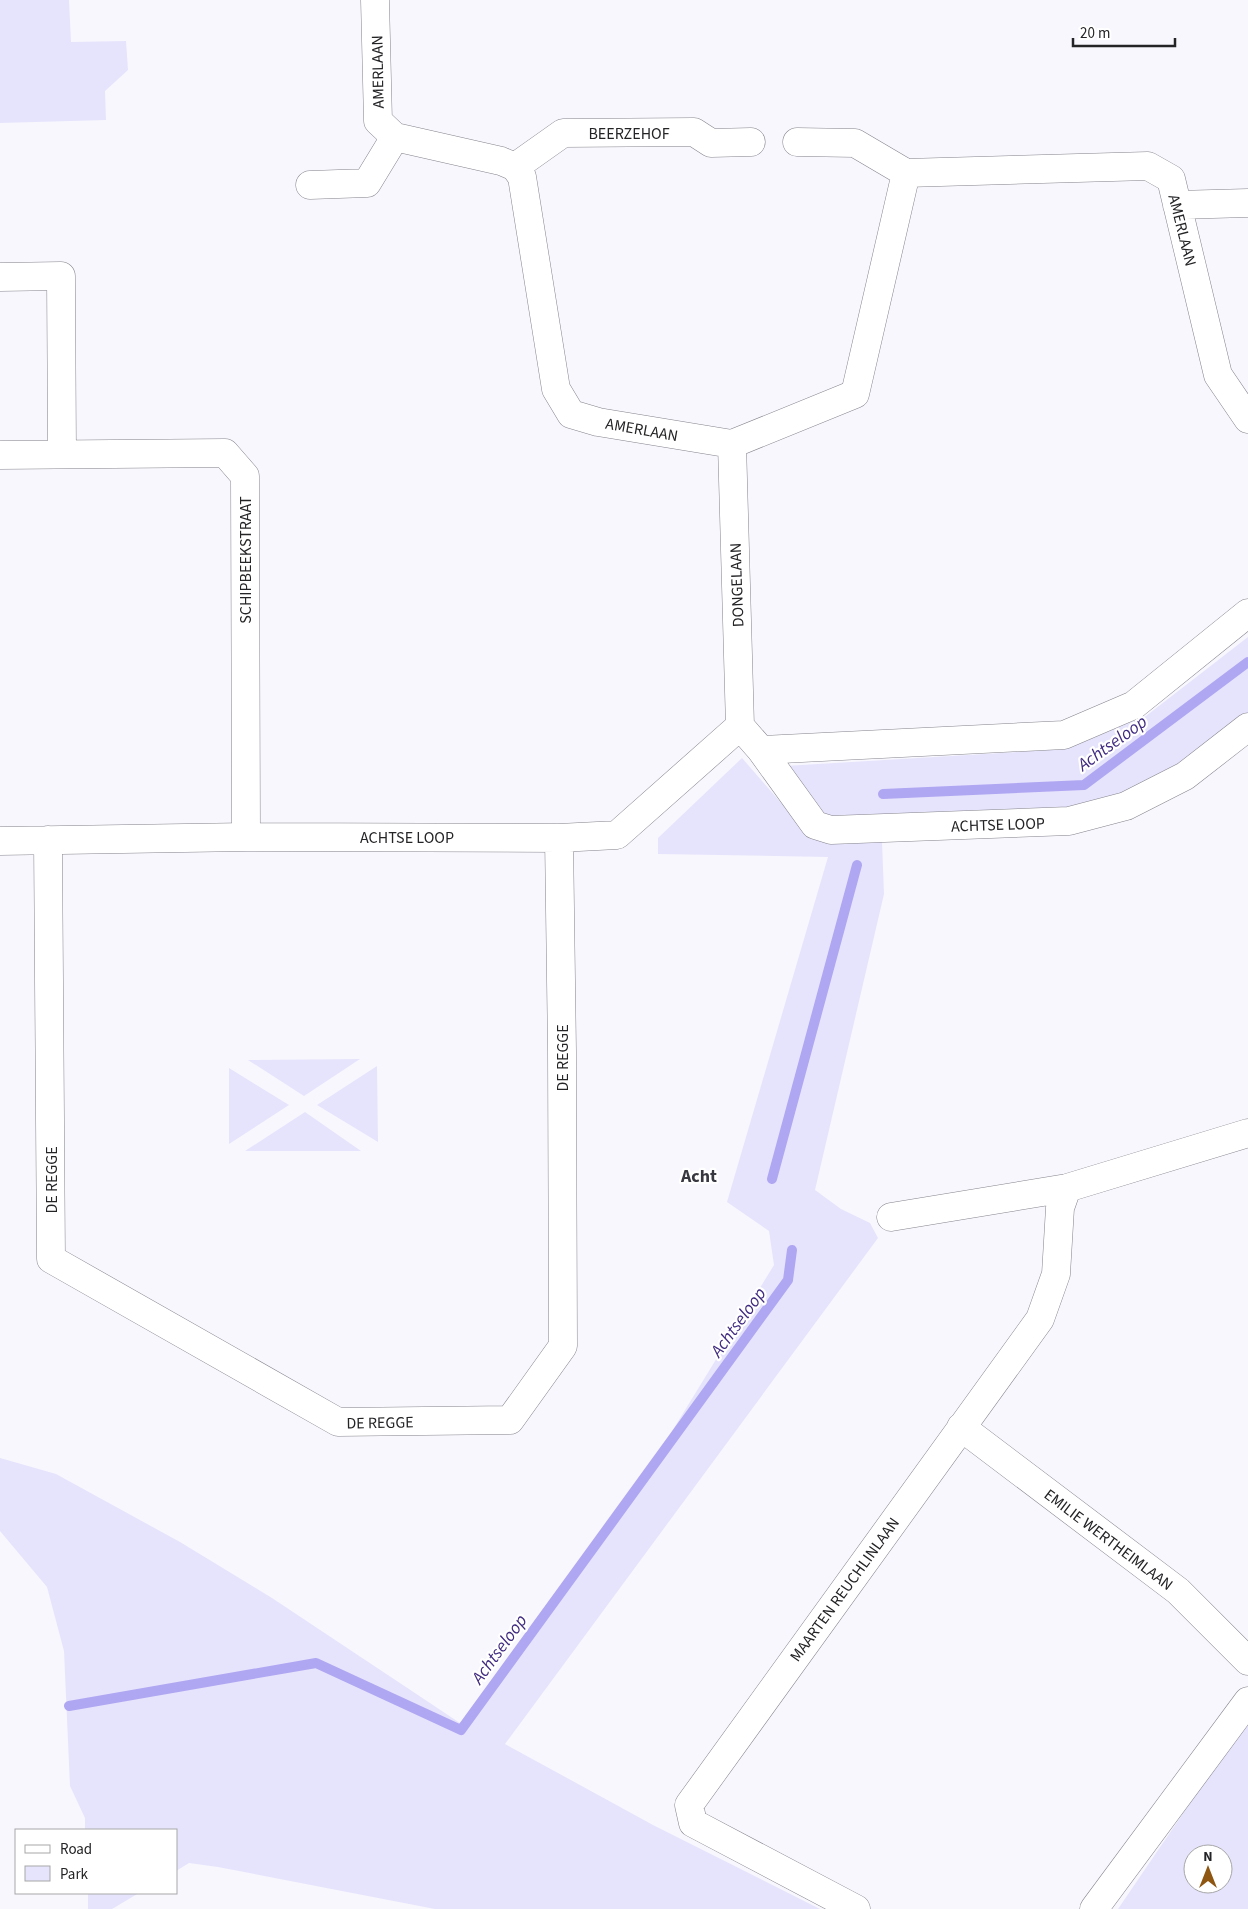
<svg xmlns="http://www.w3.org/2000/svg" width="1248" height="1909" viewBox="0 0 1248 1909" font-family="'Source Sans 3',sans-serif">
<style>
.green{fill:#e6e4fc;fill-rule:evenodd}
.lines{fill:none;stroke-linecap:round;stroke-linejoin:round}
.stream{stroke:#b0a7f2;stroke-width:10}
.street-casing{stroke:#85848d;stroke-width:29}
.street{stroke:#fff;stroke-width:28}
.labels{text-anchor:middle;stroke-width:4.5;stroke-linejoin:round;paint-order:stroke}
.street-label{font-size:16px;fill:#242427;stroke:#fff}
.water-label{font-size:18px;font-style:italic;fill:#402b81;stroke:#fff}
.neighbourhood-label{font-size:18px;font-weight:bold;fill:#383840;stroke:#fff}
</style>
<rect width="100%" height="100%" fill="#f8f7fd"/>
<path class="green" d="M 0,0 L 69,0 L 71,42 L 126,41 L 128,70 L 105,91 L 106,120 L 0,123 Z
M 1248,637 L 1248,712 L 1177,767 L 1119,795 L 1064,810 L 830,821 L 785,766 L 1066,749 L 1146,716 Z
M 742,758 L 810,836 L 882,842 L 884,894 L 815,1190 L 841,1209 L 870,1223 L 878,1238 L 505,1744 L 653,1825 L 820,1909 L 435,1909 L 218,1867 L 189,1863 L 176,1871 L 176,1830 L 85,1830 L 85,1818 L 70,1786 L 64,1651 L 47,1587 L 0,1531 L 0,1458 L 56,1474 L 180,1542 L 272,1598 L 460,1723 L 666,1441 L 774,1265 L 769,1231 L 727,1202 L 828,857 L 658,854 L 658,838 Z
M 360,1059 L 304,1096 L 248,1060 Z
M 377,1066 L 378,1142 L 317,1105 Z
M 229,1068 L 289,1105 L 229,1144 Z
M 305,1112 L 361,1151 L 245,1151 Z
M 1248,1718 L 1248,1909 L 1118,1909 ZM 1193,1854 L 1223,1854 L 1223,1884 L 1193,1884 Z
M 88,1893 L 139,1893 L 112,1909 L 88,1909 Z"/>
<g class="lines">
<path class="stream" d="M 883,794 L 1084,785 L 1248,662
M 772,1179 L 857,865
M 69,1706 L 316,1663 L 461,1730 L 788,1280 L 792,1250"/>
<defs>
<path id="street" d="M 375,0 L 378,121 L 395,137 L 501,161 L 515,167 L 522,177 L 556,389 L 571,414 L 598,422 L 732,444 L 855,394 L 906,173 L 1148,166 L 1171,179 L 1218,375 L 1248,419
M 797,142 L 855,143 L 906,173
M 515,167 L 563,133 L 694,132 L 711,143 L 751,142
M 310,185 L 367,183 L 395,137
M 1177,205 L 1248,203
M 0,277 L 61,276 L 62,454
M 732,444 L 740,726
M 0,455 L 225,453 L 245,476 L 246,837
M 761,750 L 815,825 L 831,830 L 1069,821 L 1126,806 L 1185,776 L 1248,727
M 48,840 L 51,1259 L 338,1422 L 510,1420 L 563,1346 L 562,1051 L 559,838
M 0,841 L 246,837 L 559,838 L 617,835 L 740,726 L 761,750 L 1064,735 L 1134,705 L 1248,613
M 891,1217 L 1067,1188
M 961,1427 L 1178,1591 L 1248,1661
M 856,1909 L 693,1823 L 689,1805 L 1040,1319 L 1056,1274 L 1060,1208 L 1067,1188 L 1248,1133
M 1094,1909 L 1248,1701"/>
</defs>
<use href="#street" class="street-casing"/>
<use href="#street" class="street"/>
</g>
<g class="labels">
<g class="street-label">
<text transform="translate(377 72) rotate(-91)" y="6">AMERLAAN</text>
<text x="629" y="139">BEERZEHOF</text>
<text transform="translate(1183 230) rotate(76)" y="6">AMERLAAN</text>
<text transform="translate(642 429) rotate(10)" y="6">AMERLAAN</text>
<text transform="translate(245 560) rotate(-90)" y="6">SCHIPBEEKSTRAAT</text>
<text transform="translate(736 585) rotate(-92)" y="6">DONGELAAN</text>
<text transform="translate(998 824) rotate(-2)" y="6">ACHTSE LOOP</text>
<text x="407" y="843">ACHTSE LOOP</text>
<text transform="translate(562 1058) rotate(-90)" y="6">DE REGGE</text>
<text transform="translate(51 1180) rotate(-90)" y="6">DE REGGE</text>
<text transform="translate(380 1422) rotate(-1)" y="6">DE REGGE</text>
<text transform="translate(1109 1539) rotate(37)" y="6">EMILIE WERTHEIMLAAN</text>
<text transform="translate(844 1589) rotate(-54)" y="6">MAARTEN REUCHLINLAAN</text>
</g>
<g class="water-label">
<text transform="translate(1112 743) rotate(-36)" y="6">Achtseloop</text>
<text transform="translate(738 1322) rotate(-54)" y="6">Achtseloop</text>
<text transform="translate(499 1649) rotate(-54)" y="6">Achtseloop</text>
</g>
<g class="neighbourhood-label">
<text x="699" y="1182">Acht</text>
</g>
</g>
<rect x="15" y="1829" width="162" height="65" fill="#ffffff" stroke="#a7a7a9"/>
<rect x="25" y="1845" width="25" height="8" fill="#ffffff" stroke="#a7a7a9"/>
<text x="60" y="1854" font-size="15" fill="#242427">Road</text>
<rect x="25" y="1866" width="25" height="15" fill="#e6e4fc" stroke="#a7a7a9"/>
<text x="60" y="1879" font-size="15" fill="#242427">Park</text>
<g transform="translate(1208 1869)"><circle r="24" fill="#ffffff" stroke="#a7a7a9"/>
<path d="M0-4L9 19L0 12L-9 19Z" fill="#8f5611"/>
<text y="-8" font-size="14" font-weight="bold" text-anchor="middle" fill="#242427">N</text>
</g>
<path d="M1073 38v8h102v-8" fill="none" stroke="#242427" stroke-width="2.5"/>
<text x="1080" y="38" font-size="15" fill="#242427" stroke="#ffffff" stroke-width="4" paint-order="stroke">20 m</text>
</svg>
